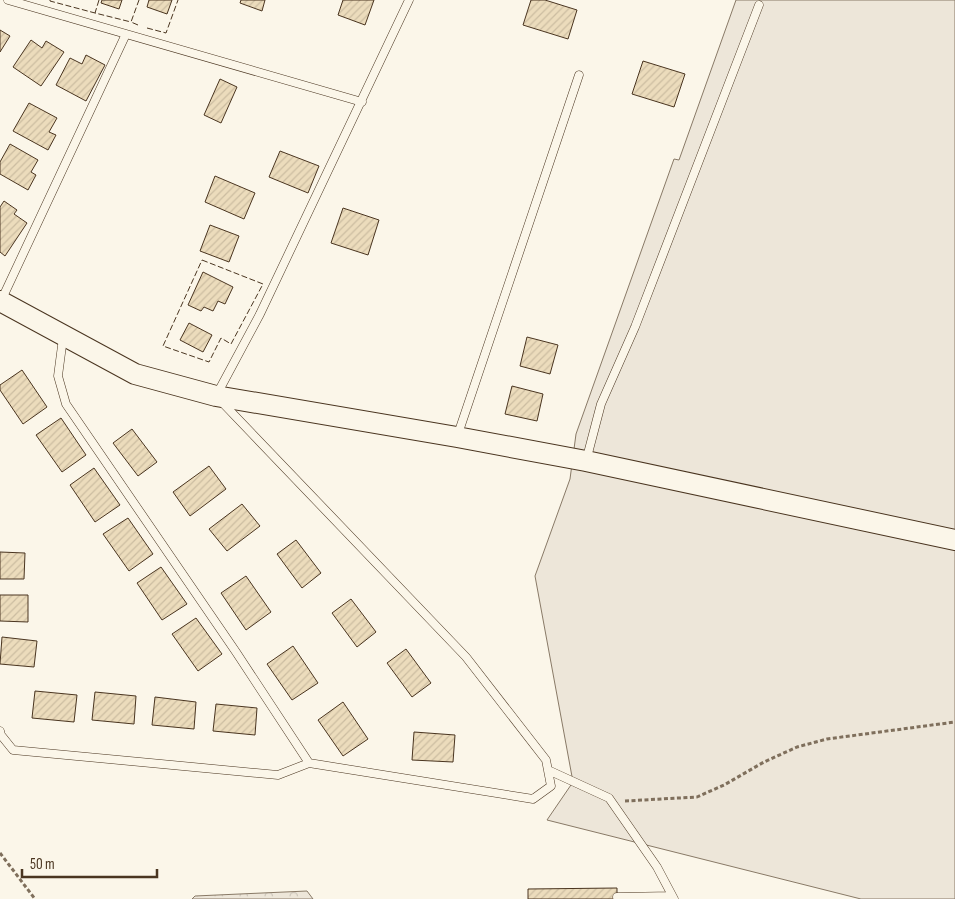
<svg xmlns="http://www.w3.org/2000/svg" width="955" height="899" viewBox="0 0 955 899" font-family="'Sofia Sans Condensed',sans-serif">
<style>
.green{fill:#ede6d9;stroke:#887966}
.forest{fill:url(#forest-crowns);stroke:#887966}
.building{fill:url(#building-hatch);stroke:#4a3520}
.lines{fill:none;stroke-linecap:round;stroke-linejoin:round}
.service-casing{stroke:#4a3520;stroke-width:9}
.tertiary-casing{stroke:#4a3520;stroke-width:22}
.path{stroke:#7f6f5c;stroke-width:3;stroke-dasharray:4 2.5;stroke-linecap:butt}
.service{stroke:#fbf6e9;stroke-width:8}
.tertiary{stroke:#fbf6e9;stroke-width:20}
.fence{stroke:#4a3520;stroke-width:1;stroke-dasharray:6 2.5;stroke-linecap:butt}
</style>
<defs>
<pattern id="forest-crowns" width="20" height="18" patternUnits="userSpaceOnUse" patternTransform="scale(1.25)"><rect width="20" height="18" fill="#ede6d9"/><path d="M2 6a3 3 0 1 1 6 0M12 15a3 3 0 1 1 6 0" fill="none" stroke="#cdc6ba"/></pattern>
<pattern id="building-hatch" width="6" height="6" patternUnits="userSpaceOnUse" patternTransform="scale(1.25)"><rect width="6" height="6" fill="#ecdcbc"/><path d="M-1 1l2-2M0 6l6-6M5 7l2-2" fill="none" stroke="#ccbda1"/></pattern>
</defs>
<rect width="100%" height="100%" fill="#fbf6e9"/>
<path class="green" d="M 736,0 L 955,0 L 955,899 L 861,899 L 547,820 L 573,782 L 535,576 L 570,479 L 576,434 L 674,159 L 679,160 Z"/>
<path class="forest" d="M 307,891 L 313,899 L 192,899 L 195,896 Z"/>
<path class="building" d="M 102,0 L 122,0 L 119,9 L 101,3 Z
M 149,0 L 172,0 L 167,14 L 147,7 Z
M 241,0 L 265,0 L 262,11 L 240,3 Z
M 343,0 L 374,0 L 365,25 L 338,15 Z
M 531,0 L 545,0 L 577,10 L 568,39 L 523,25 Z
M 0,30 L 10,36 L 0,52 Z
M 31,40 L 42,48 L 46,41 L 64,52 L 41,86 L 13,67 Z
M 86,55 L 105,65 L 86,101 L 56,85 L 70,58 L 82,64 Z
M 643,61 L 685,74 L 674,107 L 632,94 Z
M 220,79 L 237,87 L 221,123 L 204,115 Z
M 29,103 L 57,118 L 49,132 L 56,135 L 48,150 L 13,131 Z
M 10,144 L 38,160 L 31,172 L 36,175 L 28,190 L 0,174 L 0,162 Z
M 280,151 L 319,166 L 308,193 L 269,177 Z
M 215,176 L 255,193 L 244,219 L 205,202 Z
M 4,201 L 17,210 L 14,214 L 27,223 L 5,256 L 0,252 L 0,207 Z
M 343,208 L 379,220 L 368,255 L 331,243 Z
M 210,225 L 239,236 L 229,262 L 200,251 Z
M 203,272 L 233,287 L 225,304 L 218,301 L 213,311 L 204,307 L 201,311 L 188,305 Z
M 189,323 L 212,335 L 203,352 L 180,340 Z
M 527,337 L 558,345 L 550,374 L 520,366 Z
M 22,370 L 47,407 L 23,424 L 0,390 L 0,385 Z
M 512,386 L 543,394 L 537,421 L 505,414 Z
M 61,418 L 86,455 L 62,472 L 36,435 Z
M 132,429 L 157,462 L 138,476 L 113,443 Z
M 209,466 L 226,489 L 190,516 L 173,492 Z
M 94,468 L 120,505 L 95,522 L 70,485 Z
M 242,504 L 260,526 L 227,551 L 209,529 Z
M 128,518 L 153,554 L 129,571 L 103,534 Z
M 296,540 L 321,573 L 302,588 L 277,554 Z
M 0,552 L 25,553 L 24,579 L 0,579 Z
M 161,567 L 187,604 L 162,620 L 137,583 Z
M 246,576 L 271,612 L 246,630 L 221,593 Z
M 0,595 L 28,595 L 28,622 L 0,621 Z
M 351,599 L 376,632 L 357,647 L 332,613 Z
M 196,618 L 222,654 L 198,671 L 172,634 Z
M 2,637 L 37,641 L 34,667 L 0,664 Z
M 293,646 L 318,683 L 292,700 L 267,664 Z
M 406,649 L 431,683 L 412,697 L 387,663 Z
M 35,691 L 77,695 L 74,722 L 32,718 Z
M 95,692 L 136,696 L 134,724 L 92,720 Z
M 155,697 L 196,702 L 194,729 L 152,725 Z
M 343,702 L 368,739 L 343,756 L 318,720 Z
M 216,704 L 257,708 L 255,735 L 213,731 Z
M 414,732 L 455,735 L 453,762 L 412,760 Z
M 617,888 L 617,899 L 528,899 L 528,889 Z"/>
<g class="lines">
<defs>
<path id="service" d="M 8,0 L 362,102
M 1,301 L 126,34
M 63,338 L 58,376 L 66,404 L 236,652 L 309,763 L 533,799 L 551,786 L 546,760 L 466,657 L 216,396 L 260,314 L 409,0
M 457,437 L 579,75
M 586,461 L 601,404 L 635,327 L 759,5
M 0,731 L 1,735 L 13,750 L 278,775 L 309,763
M 548,770 L 609,798 L 657,867 L 674,899
M 617,897 L 672,896"/>
<path id="tertiary" d="M 0,301 L 135,374 L 216,396 L 457,437 L 586,461 L 955,540"/>
</defs>
<use href="#service" class="service-casing"/>
<use href="#tertiary" class="tertiary-casing"/>
<path class="path" d="M 625,801 L 697,797 L 724,785 L 764,762 L 797,747 L 827,739 L 955,722
M 0,853 L 35,899"/>
<use href="#service" class="service"/>
<use href="#tertiary" class="tertiary"/>
<path class="fence" d="M 50,0 L 50,1 L 95,13
M 99,0 L 95,13 L 131,22
M 138,25 L 131,22 L 139,0
M 147,28 L 166,33 L 178,0
M 202,260 L 263,284 L 231,344 L 221,338 L 209,362 L 163,346 Z"/>
</g>
<path d="M22 869v8h135v-8" fill="none" stroke="#4a3520" stroke-width="2.5"/>
<text x="30" y="869" font-size="15" fill="#4a3520" stroke="#fbf6e9" stroke-width="4" paint-order="stroke">50 m</text>
</svg>
